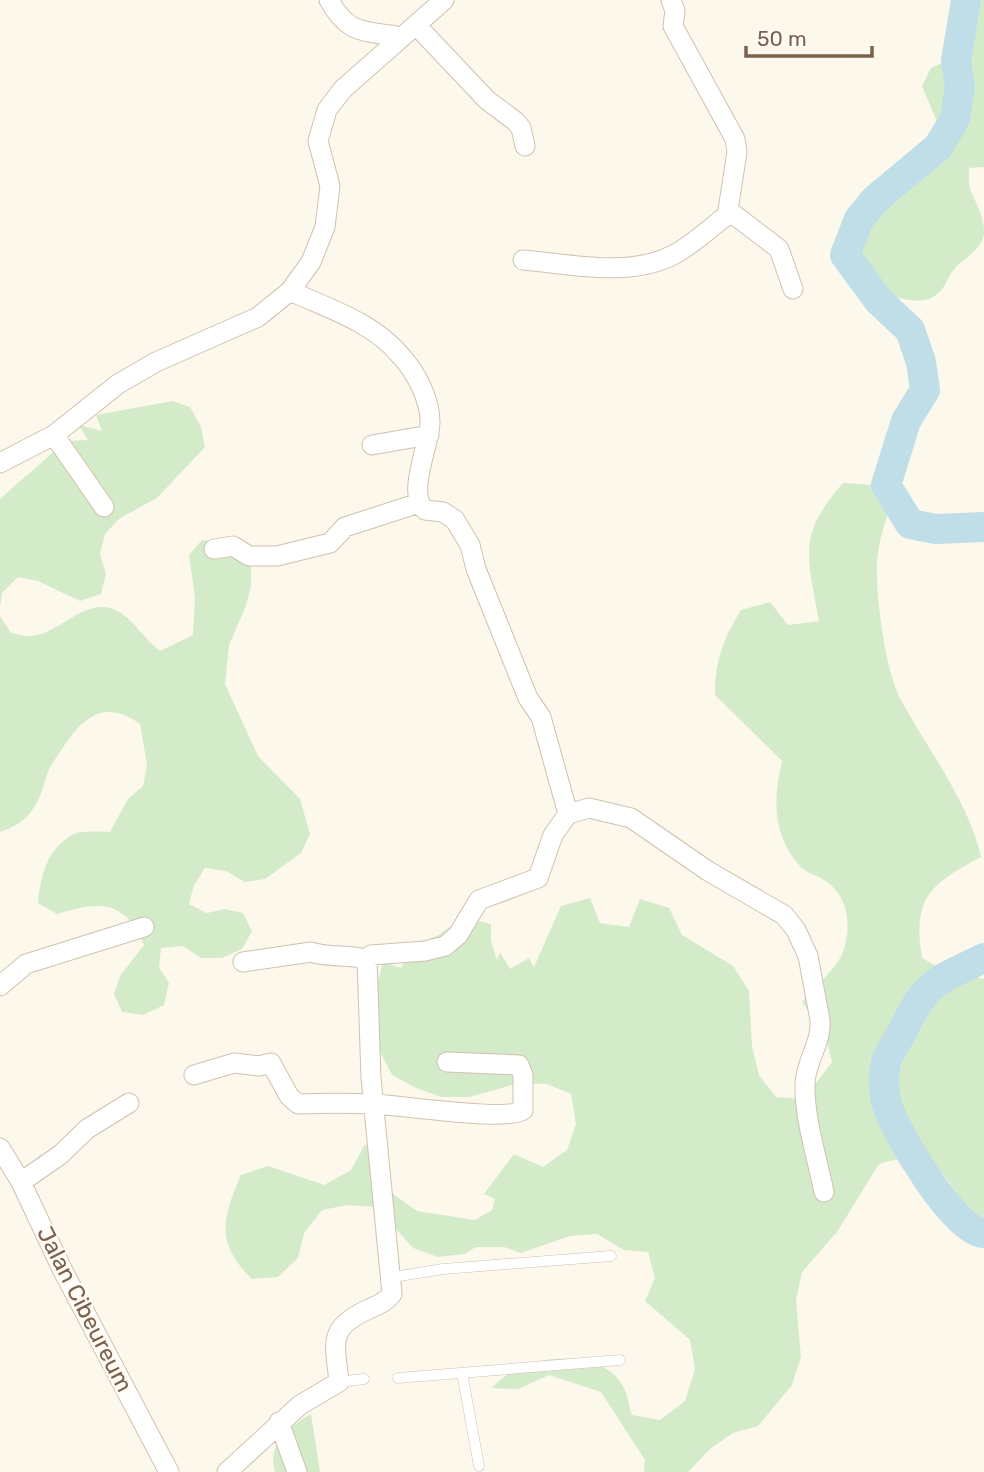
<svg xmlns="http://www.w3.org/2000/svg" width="984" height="1472" viewBox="0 0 984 1472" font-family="Rubik,sans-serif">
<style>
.green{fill:#d4ebc9}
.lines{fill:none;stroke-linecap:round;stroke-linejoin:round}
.river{stroke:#bfdee7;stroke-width:30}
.lane-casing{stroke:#d0c1b0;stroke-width:11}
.street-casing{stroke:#d0c1b0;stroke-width:21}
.lane{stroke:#fff;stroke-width:10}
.street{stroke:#fff;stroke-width:19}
.labels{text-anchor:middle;stroke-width:5;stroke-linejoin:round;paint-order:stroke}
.street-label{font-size:23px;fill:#79614d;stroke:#fffbf3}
</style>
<rect width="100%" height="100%" fill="#fdf8ec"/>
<path class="green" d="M 967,0 L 984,0 L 984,167 L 969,168 C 969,174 968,183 970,189 C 977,206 984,215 984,234 C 982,248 967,257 957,266 C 946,277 947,290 931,298 C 905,309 861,283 848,261 C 838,245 848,209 859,195 C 867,184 882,177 893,169 C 911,156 926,142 938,124 L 922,86 L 931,68 L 951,59 Z
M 173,401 L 190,407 L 201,427 L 205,447 L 157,498 L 120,518 L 105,534 L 100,554 L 106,574 L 101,594 L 80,601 L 38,581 L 18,577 L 2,593 L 0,607 L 0,499 C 21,479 44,462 65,441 L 88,440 L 79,425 L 102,431 L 96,415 Z
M 843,483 L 873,485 L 889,511 C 883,528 878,545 877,564 C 876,598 885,670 901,700 C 928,750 969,802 981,857 C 931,884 912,897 922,958 L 947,972 L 984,979 L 984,1221 L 980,1225 C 944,1186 946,1144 879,1164 L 837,1232 L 802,1272 L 796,1300 L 801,1357 L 792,1385 L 758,1426 L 733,1433 L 711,1448 L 688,1472 L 644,1472 L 645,1460 L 601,1392 L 549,1375 L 518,1389 L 491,1388 C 498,1382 506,1375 513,1371 C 544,1353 606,1351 624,1388 C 628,1396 629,1406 632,1415 L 660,1420 L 685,1401 L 695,1369 L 690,1340 L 645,1301 L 655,1278 L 648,1252 L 624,1250 L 597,1234 L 570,1236 L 521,1253 L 504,1247 L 476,1247 L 464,1254 L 438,1257 L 413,1248 L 376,1207 L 348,1205 L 322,1210 L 304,1233 L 298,1258 L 278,1277 L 252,1279 C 215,1243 222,1219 241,1175 L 268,1166 L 324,1185 L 351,1170 L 365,1144 L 383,1167 L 393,1194 L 417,1211 L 475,1220 L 492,1210 L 495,1199 L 484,1194 L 514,1154 L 543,1167 L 567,1150 L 576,1124 L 571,1094 L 547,1084 L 520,1083 L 469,1097 L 441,1097 L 416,1088 L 392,1075 L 380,1051 L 370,988 L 375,992 L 383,962 L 401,968 L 411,947 L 439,935 L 462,917 L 491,924 L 491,941 L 497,960 L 500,952 L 510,969 L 529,958 L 534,967 L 561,906 L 590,898 L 600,923 L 629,927 L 640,899 L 669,908 L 682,935 L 733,966 L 749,991 L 752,1046 L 759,1075 L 776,1097 L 804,1099 L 832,1062 L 825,1034 L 802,1002 C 814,988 836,969 843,952 C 852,927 849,895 824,880 C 817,875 807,874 801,867 C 772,835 773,800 782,761 L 715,695 C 715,661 723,639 741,610 L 770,602 L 788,625 L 819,621 C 808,558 796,536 843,483 Z
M 202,540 L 221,542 L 251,566 L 251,586 L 246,606 L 229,645 L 225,684 L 258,756 L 300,799 L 310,834 L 301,853 L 265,879 L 245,882 L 226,871 L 205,868 L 194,885 L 189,904 L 207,913 L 225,909 L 243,913 L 252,931 L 242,949 L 222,958 L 201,958 L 183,946 L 161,948 L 159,967 L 169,983 L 164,1005 L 143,1015 L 122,1012 L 114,994 L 120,976 L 144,945 C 125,899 99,901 57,914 L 38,903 C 40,877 47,849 72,835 C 81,830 99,832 110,832 L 128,799 L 143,786 L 147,765 L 140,724 C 104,699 84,716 62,749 C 58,756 51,764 48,772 C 43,786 41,799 31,812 C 23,822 12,828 0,832 L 0,616 L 11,633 C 18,634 26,637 32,636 C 63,632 89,592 121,613 C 135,622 144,639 160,651 L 193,635 L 195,598 L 189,555 Z
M 311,1414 L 320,1472 L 275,1472 C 267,1443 288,1428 311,1414 Z"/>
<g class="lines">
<path class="river" d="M 966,0 L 956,61 L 960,87 L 955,119 L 938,147 L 877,198 L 859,219 L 845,255 L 879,301 L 910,330 L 921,362 L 925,390 L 906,421 L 886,485 L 910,524 L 936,529 L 984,527
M 984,958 C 934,982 926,982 901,1034 C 896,1043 889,1052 886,1062 C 883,1076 883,1091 887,1104 C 894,1131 956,1234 984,1233"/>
<defs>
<path id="lane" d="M 393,1277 L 443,1269 L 611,1256
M 462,1373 L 479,1466
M 398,1378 L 620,1360
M 339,1382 L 364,1379"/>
<path id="street" d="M 329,0 C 349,36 364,30 401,37
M 671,0 L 675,11 L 673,26 L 735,139 L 737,152 L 728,210 L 779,249 L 793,289
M 416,25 L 487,100 L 515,121 L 521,128 L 525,146
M 523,260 C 571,264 629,278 673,255 C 693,245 712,226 730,213
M 290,291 C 327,308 373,322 400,355 C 416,372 430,399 430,422 C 430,444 406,494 425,510 L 443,512 L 455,520 L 470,545 L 476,569 L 528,698 L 541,717 L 568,814 L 589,808 L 631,818 L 708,871 L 784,915 L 796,930 L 808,956 L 820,1020 C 822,1042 806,1061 805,1083 C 804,1118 817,1157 824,1192
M 54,435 L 104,507
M 372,445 L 429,435
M 0,463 L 54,435 L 118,384 L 156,362 L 258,317 L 290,291 L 311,262 L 325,227 L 330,186 L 318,141 L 327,110 L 343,89 L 444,0
M 214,549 L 233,546 L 249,556 L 277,556 L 330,543 L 345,527 L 419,503
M 243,962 L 311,952 C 329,958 347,954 367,959 L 371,955 L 425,951 L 445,946 L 458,935 L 479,900 L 538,878 L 553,835 L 568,814
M 0,986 L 26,964 L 144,927
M 194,1075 L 234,1063 L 259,1066 L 271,1063 L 289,1096 L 298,1104 C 323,1103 349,1103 374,1104 C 399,1105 508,1122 523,1110 L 523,1075 L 519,1065 L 447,1062
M 0,1148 L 21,1182 L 61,1267 L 169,1472
M 21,1182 L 60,1155 L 87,1129 L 129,1103
M 279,1422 L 297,1472
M 227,1472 L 300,1405 L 339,1382 C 335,1342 327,1328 369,1309 C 378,1305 386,1302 392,1294 L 371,1078 L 367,959"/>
</defs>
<use href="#lane" class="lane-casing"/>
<use href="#street" class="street-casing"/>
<use href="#lane" class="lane"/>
<use href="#street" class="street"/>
</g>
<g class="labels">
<g class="street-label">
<text transform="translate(85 1309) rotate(63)" y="8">Jalan Cibeureum</text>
</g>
</g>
<path d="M746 46v10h126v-10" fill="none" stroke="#79614d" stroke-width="3.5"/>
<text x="757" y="46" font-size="21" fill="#79614d" stroke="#fffbf3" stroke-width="5" paint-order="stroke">50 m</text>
</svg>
